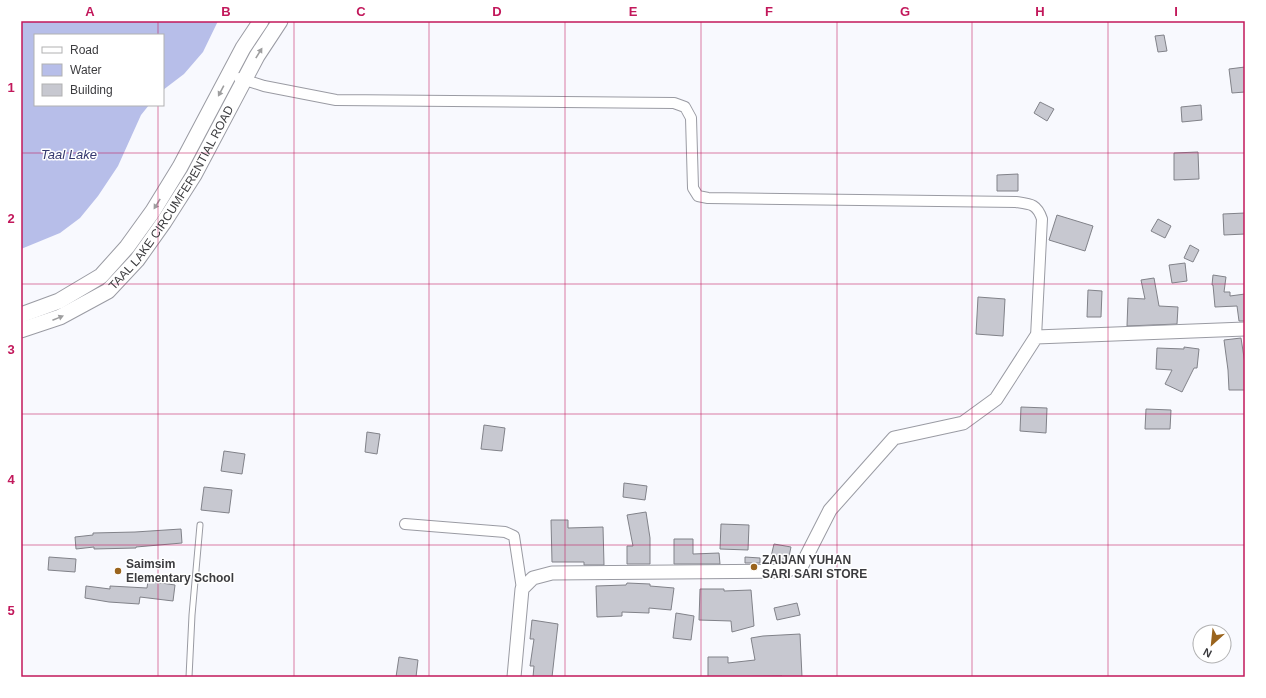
<svg xmlns="http://www.w3.org/2000/svg" width="1266" height="698" viewBox="0 0 1266 698" font-family="Helvetica,sans-serif">
<style>
.water{fill:#b7bee9}
.building{fill:#c7c8d0;stroke:#818289}
.lines{fill:none;stroke-linecap:round;stroke-linejoin:round}
.service-casing{stroke:#9a9ba3;stroke-width:7}
.minor-casing{stroke:#9a9ba3;stroke-width:12}
.tertiary-casing{stroke:#9a9ba3;stroke-width:15}
.secondary-casing{stroke:#9a9ba3;stroke-width:17}
.service{stroke:#fff;stroke-width:5}
.minor{stroke:#fff;stroke-width:10}
.tertiary{stroke:#fff;stroke-width:13}
.secondary{stroke:#fff;stroke-width:15}
.oneway{fill:#9e9e9f}
.grid{fill:none;stroke:#c2185b;stroke-width:1;stroke-opacity:0.55}
.poi-dot{fill:#9a641d;stroke:#fff;stroke-width:1.5}
.labels{text-anchor:middle;stroke-width:3;stroke-linejoin:round;paint-order:stroke}
.street-label{font-size:12px;fill:#3c3c3f;stroke:#fff}
.poi-label{font-size:12px;font-weight:bold;fill:#3c3c3f;stroke:#fff;text-anchor:start}
.water-label{font-size:13px;font-style:italic;fill:#35396e;stroke:#fff}
.neatline{fill:none;stroke:#c2185b;stroke-width:1.5}
.grid-label{font-size:13px;text-anchor:middle;font-weight:bold;fill:#c2185b}
</style>
<rect width="100%" height="100%" fill="#f8f9fe"/>
<path class="water" d="M 21,21 L 218,21 L 203,52 L 184,74 L 163,90 L 163,35 L 35,35 L 35,105 L 149,105 L 141,115 L 118,166 L 98,196 L 80,218 L 60,233 L 21,249 Z"/>
<path class="building" d="M 1164,35 L 1167,51 L 1158,52 L 1155,36 Z
M 1245,67 L 1245,92 L 1232,93 L 1229,69 Z
M 1040,102 L 1054,109 L 1047,121 L 1034,113 Z
M 1201,105 L 1202,120 L 1182,122 L 1181,107 Z
M 1198,152 L 1199,179 L 1174,180 L 1174,153 Z
M 1018,174 L 1018,191 L 997,191 L 997,175 Z
M 1245,213 L 1245,234 L 1224,235 L 1223,214 Z
M 1057,215 L 1093,226 L 1085,251 L 1049,240 Z
M 1158,219 L 1171,226 L 1165,238 L 1151,231 Z
M 1190,245 L 1199,250 L 1193,262 L 1184,258 Z
M 1185,263 L 1187,281 L 1172,283 L 1169,265 Z
M 1213,275 L 1226,277 L 1224,292 L 1230,292 L 1230,296 L 1245,294 L 1245,321 L 1239,321 L 1237,306 L 1215,307 L 1213,285 L 1212,285 Z
M 1154,278 L 1159,306 L 1178,307 L 1177,324 L 1127,326 L 1128,298 L 1145,299 L 1141,280 Z
M 1088,290 L 1102,291 L 1101,317 L 1087,317 Z
M 978,297 L 1005,299 L 1003,336 L 976,334 Z
M 1241,338 L 1245,364 L 1245,390 L 1229,390 L 1228,370 L 1224,340 Z
M 1184,347 L 1199,349 L 1197,368 L 1194,368 L 1182,392 L 1165,384 L 1172,370 L 1156,369 L 1157,348 L 1184,349 Z
M 1021,407 L 1047,408 L 1046,433 L 1020,431 Z
M 1146,409 L 1171,410 L 1170,429 L 1145,429 Z
M 484,425 L 505,428 L 502,451 L 481,449 Z
M 367,432 L 380,434 L 377,454 L 365,452 Z
M 224,451 L 245,454 L 242,474 L 221,471 Z
M 624,483 L 647,486 L 645,500 L 623,497 Z
M 204,487 L 232,490 L 229,513 L 201,510 Z
M 646,512 L 650,538 L 650,564 L 627,564 L 627,546 L 633,546 L 627,515 Z
M 551,520 L 568,520 L 568,528 L 603,527 L 604,565 L 584,565 L 584,562 L 552,562 Z
M 721,524 L 749,525 L 748,550 L 720,549 Z
M 181,529 L 182,543 L 136,547 L 136,548 L 94,549 L 94,547 L 76,549 L 75,537 L 93,535 L 93,533 L 135,532 Z
M 674,539 L 693,539 L 693,554 L 719,553 L 720,564 L 674,564 Z
M 774,544 L 791,547 L 788,561 L 780,563 L 770,561 Z
M 49,557 L 76,559 L 75,572 L 48,570 Z
M 745,557 L 760,558 L 760,563 L 745,563 Z
M 148,581 L 175,585 L 173,601 L 140,597 L 139,604 L 109,602 L 85,598 L 86,586 L 110,589 L 110,586 L 147,588 Z
M 627,583 L 650,584 L 650,586 L 674,588 L 671,610 L 649,608 L 649,613 L 622,612 L 622,616 L 597,617 L 596,586 L 626,585 Z
M 700,589 L 724,589 L 724,591 L 751,590 L 754,626 L 732,632 L 731,621 L 699,620 Z
M 797,603 L 800,615 L 777,620 L 774,608 Z
M 676,613 L 694,616 L 691,640 L 673,638 Z
M 532,620 L 558,624 L 552,677 L 533,677 L 534,666 L 530,666 L 534,639 L 530,639 Z
M 800,634 L 802,677 L 782,677 L 782,676 L 708,677 L 708,657 L 728,657 L 728,663 L 755,660 L 751,638 L 763,636 Z
M 399,657 L 418,660 L 416,677 L 396,677 Z"/>
<g class="lines">
<defs>
<path id="service" d="M 189,677 L 192,615 L 200,525"/>
<path id="minor" d="M 239,78 L 264,86 L 336,100 L 674,103 L 685,107 L 691,118 L 693,188 L 698,196 L 708,198 L 1016,202 C 1031,204 1037,204 1042,219 L 1036,337
M 405,524 L 505,532 L 514,536 L 522,589"/>
<path id="tertiary" d="M 514,677 L 522,589 L 533,578 L 552,573 L 785,571 L 802,565 L 830,510 L 894,438 L 963,423 L 996,399 L 1036,337 L 1245,329"/>
<g id="secondary">
<path d="M 21,315 L 59,301 L 101,276 L 127,247 L 153,211 L 180,167 L 243,48 L 261,21"/>
<path id="s1" d="M 21,330 L 60,317 L 108,291 L 137,260 L 164,222 L 194,175 L 257,56 L 280,21"/>
</g>
</defs>
<use href="#service" class="service-casing"/>
<use href="#minor" class="minor-casing"/>
<use href="#tertiary" class="tertiary-casing"/>
<use href="#secondary" class="secondary-casing"/>
<use href="#service" class="service"/>
<use href="#minor" class="minor"/>
<use href="#tertiary" class="tertiary"/>
<use href="#secondary" class="secondary"/>
</g>
<defs><path id="oneway-solid" d="M-6-.8H1V-3.2L6.5 0L1 3.2V.8H-6Z"/></defs>
<g class="oneway">
<use href="#oneway-solid" transform="translate(259 53) rotate(-58)"/>
<use href="#oneway-solid" transform="translate(221 91) rotate(118)"/>
<use href="#oneway-solid" transform="translate(157 204) rotate(122)"/>
<use href="#oneway-solid" transform="translate(58 318) rotate(-22)"/>
</g>
<path class="grid" d="M 158,21 L 158,35M 294,21 L 294,677M 429,21 L 429,677M 565,21 L 565,677M 701,21 L 701,677M 837,21 L 837,677M 972,21 L 972,677M 1108,21 L 1108,677M 158,105 L 158,677M 21,153 L 1245,153M 21,284 L 1245,284M 21,414 L 1245,414M 21,545 L 1245,545"/>
<g class="poi-dot">
<circle cx="754" cy="567" r="4"/>
<circle cx="118" cy="571" r="4"/>
</g>
<g class="labels">
<g class="street-label">
<text dy="4" stroke="none"><textPath href="#s1" startOffset="209">TAAL LAKE CIRCUMFERENTIAL ROAD</textPath></text>
</g>
<g class="poi-label">
<text x="762" y="564">ZAIJAN YUHAN<tspan x="762" dy="14">SARI SARI STORE</tspan></text>
<text x="126" y="568">Saimsim<tspan x="126" dy="14">Elementary School</tspan></text>
</g>
<g class="water-label">
<text x="69" y="159">Taal Lake</text>
</g>
</g>
<rect width="1266" height="698" fill="none" stroke="#ffffff" stroke-width="44"/>
<rect x="34" y="34" width="130" height="72" fill="#ffffff" stroke="#b1b1b2"/>
<rect x="42" y="47" width="20" height="6" fill="#ffffff" stroke="#b1b1b2"/>
<text x="70" y="54" font-size="12" fill="#3c3c3f">Road</text>
<rect x="42" y="64" width="20" height="12" fill="#b7bee9" stroke="#b1b1b2"/>
<text x="70" y="74" font-size="12" fill="#3c3c3f">Water</text>
<rect x="42" y="84" width="20" height="12" fill="#c7c8d0" stroke="#b1b1b2"/>
<text x="70" y="94" font-size="12" fill="#3c3c3f">Building</text>
<g transform="translate(1212 644) rotate(207)"><circle r="19" fill="#ffffff" stroke="#b1b1b2"/>
<path d="M0-3L7 15L0 10L-7 15Z" fill="#9a641d"/>
<text y="-6" font-size="11" font-weight="bold" text-anchor="middle" fill="#3c3c3f">N</text>
</g>
<rect x="22" y="22" width="1222" height="654" class="neatline"/>
<g class="grid-label">
<text x="90" y="16">A</text>
<text x="226" y="16">B</text>
<text x="361" y="16">C</text>
<text x="497" y="16">D</text>
<text x="633" y="16">E</text>
<text x="769" y="16">F</text>
<text x="905" y="16">G</text>
<text x="1040" y="16">H</text>
<text x="1176" y="16">I</text>
<text x="11" y="92">1</text>
<text x="11" y="223">2</text>
<text x="11" y="354">3</text>
<text x="11" y="484">4</text>
<text x="11" y="615">5</text>
</g>
</svg>
